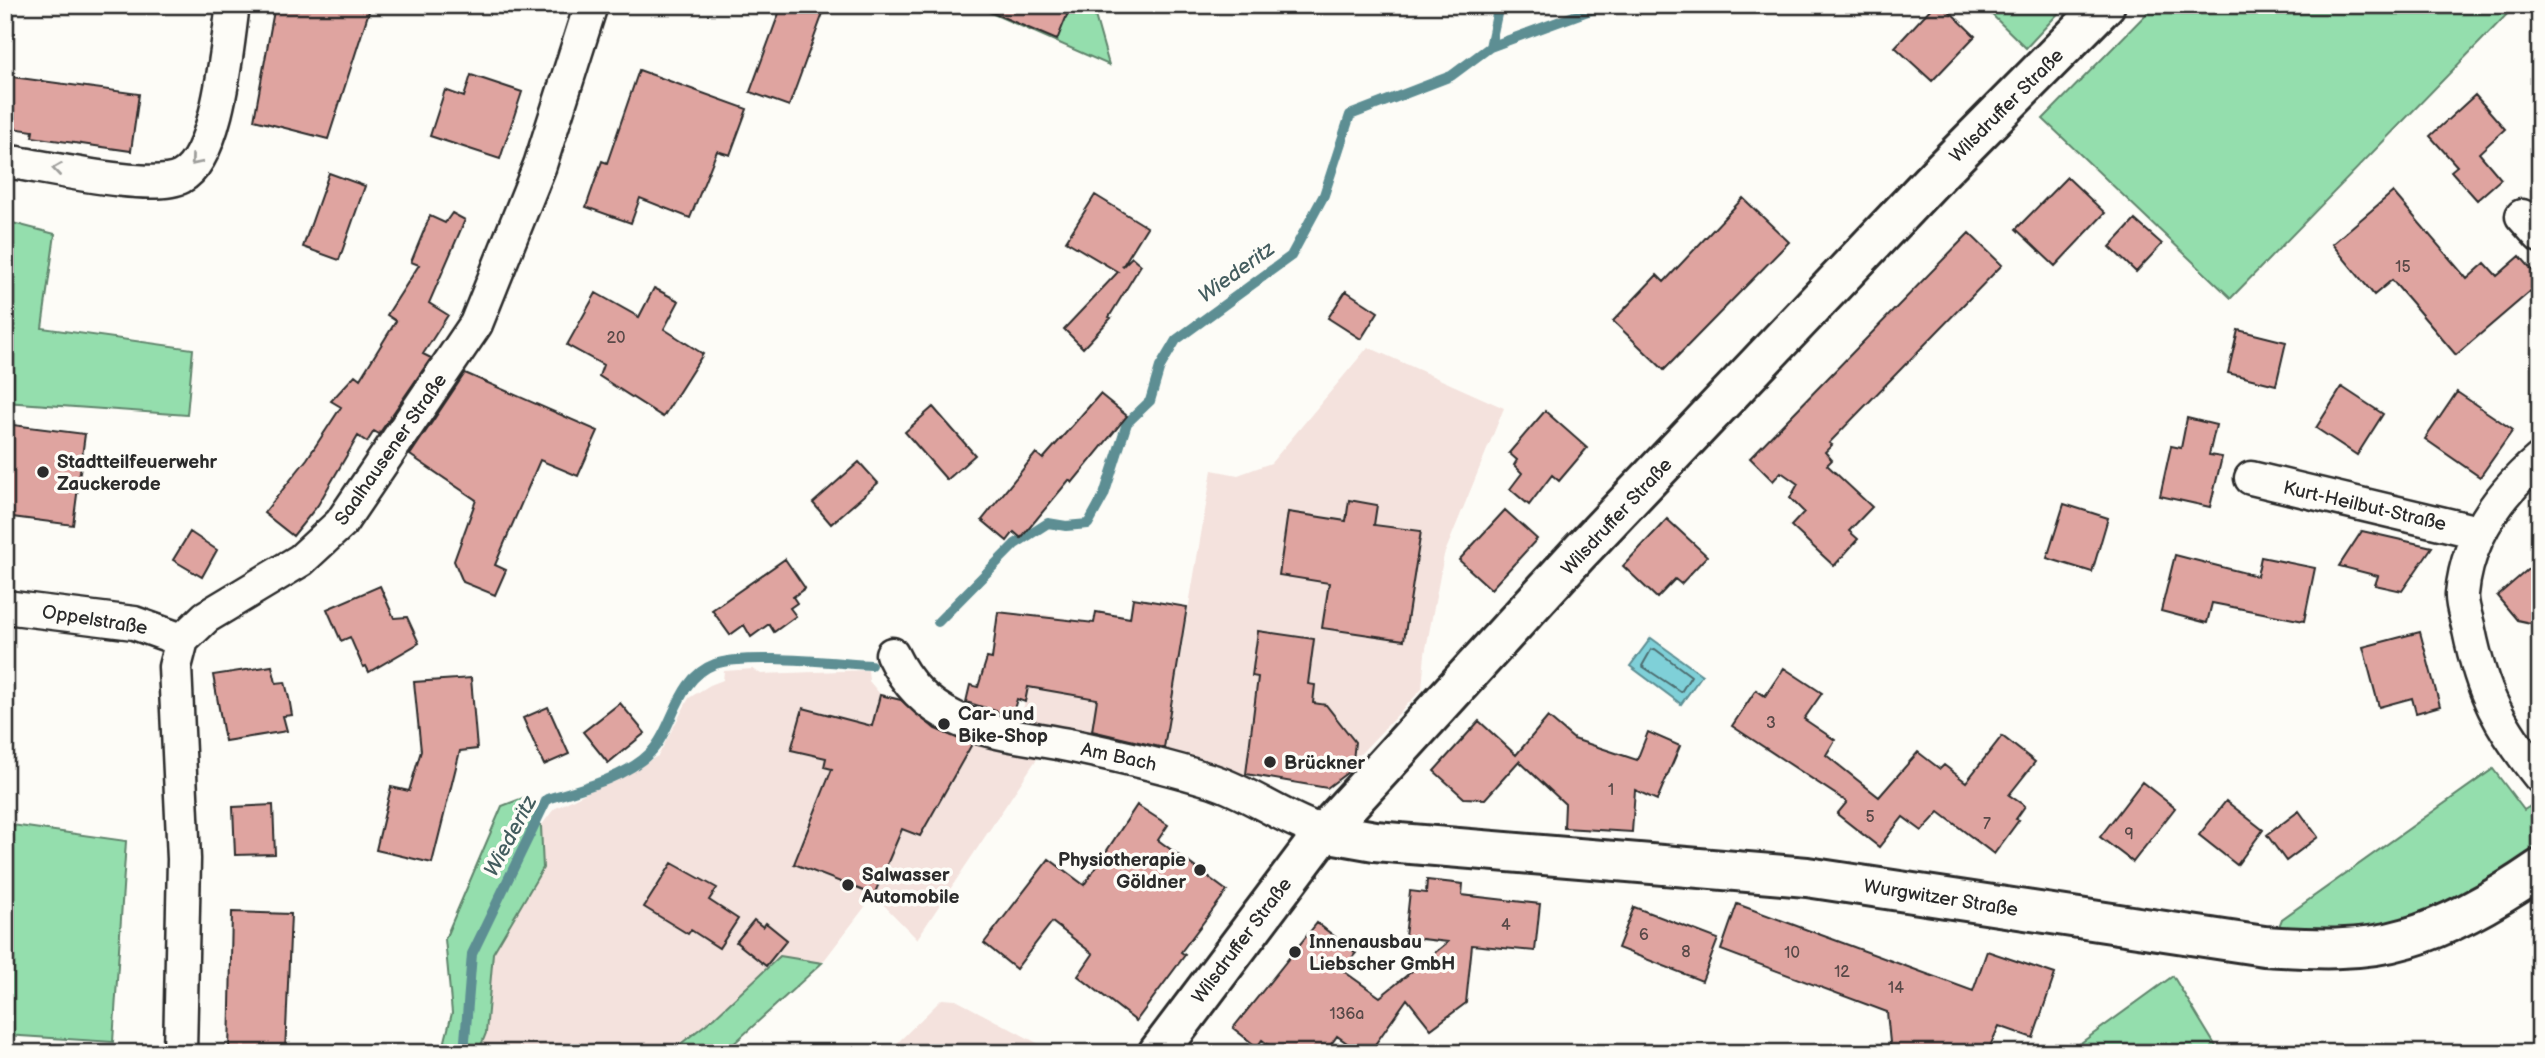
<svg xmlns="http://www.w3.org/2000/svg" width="2545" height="1058" viewBox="0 0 2545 1058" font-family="'Balsamiq Sans',sans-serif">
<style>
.built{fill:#f4e2dd}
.green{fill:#94dead;stroke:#60846c;stroke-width:2}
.water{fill:#7fd0d8;stroke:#5d8e93;stroke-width:2}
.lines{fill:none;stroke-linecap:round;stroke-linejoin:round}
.shore{stroke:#4d6d70;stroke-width:2}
.stream{stroke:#5d8e93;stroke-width:10}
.building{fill:#dfa4a0;stroke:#2b2b2b;stroke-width:2}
.minor-casing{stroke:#2b2b2b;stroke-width:37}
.tertiary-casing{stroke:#2b2b2b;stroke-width:44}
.secondary-casing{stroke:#2b2b2b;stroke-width:44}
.minor{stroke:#fdfcf7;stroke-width:32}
.tertiary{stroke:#fdfcf7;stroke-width:38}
.secondary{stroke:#fdfcf7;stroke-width:38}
.oneway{stroke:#9e9e9b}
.poi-dot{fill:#2b2b2b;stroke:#fdfcf7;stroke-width:2.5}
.labels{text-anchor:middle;stroke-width:7;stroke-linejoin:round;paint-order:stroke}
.number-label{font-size:16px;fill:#584948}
.street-label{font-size:19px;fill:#2b2b2b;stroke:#fdfcf7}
.poi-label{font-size:19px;font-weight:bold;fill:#2b2b2b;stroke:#fdfcf7;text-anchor:start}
.water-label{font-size:21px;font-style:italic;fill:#445d5f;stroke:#fdfcf7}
</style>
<rect width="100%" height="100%" fill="#fdfcf7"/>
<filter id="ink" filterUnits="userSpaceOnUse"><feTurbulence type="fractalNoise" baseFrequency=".0143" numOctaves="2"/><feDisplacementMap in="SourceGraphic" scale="14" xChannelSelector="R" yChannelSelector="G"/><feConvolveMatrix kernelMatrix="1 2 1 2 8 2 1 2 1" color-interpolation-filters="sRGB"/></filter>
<g filter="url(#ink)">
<path class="built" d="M 1368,347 L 1504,408 L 1444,555 L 1425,654 L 1422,689 L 1328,788 L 1222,771 L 1164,751 L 1212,470 L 1238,475 L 1271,463 Z
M 1040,614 L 1094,623 L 1105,653 L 1091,740 L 1020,728 Z
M 753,669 L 761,674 L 868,670 L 869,681 L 880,694 L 914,703 L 973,742 L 997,748 L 1044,748 L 917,939 L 874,895 L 822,963 L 780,957 L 715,1017 L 669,1053 L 478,1053 L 486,1033 L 493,953 L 543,868 L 541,826 L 554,809 L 658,756 L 689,698 L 710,685 L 723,680 L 724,671 Z
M 942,999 L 956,1000 L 1056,1053 L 887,1053 Z"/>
<path class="green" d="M 973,5 L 1092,5 L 1109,65 Z
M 1982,5 L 2066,5 L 2026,48 Z
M 2155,5 L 2516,5 L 2231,298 L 2043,119 Z
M 5,221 L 55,234 L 42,328 L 193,349 L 187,415 L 5,402 Z
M 2493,769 L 2524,810 L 2540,800 L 2540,848 C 2495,892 2395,928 2332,934 C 2315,935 2296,930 2278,929 L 2282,919 Z
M 528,796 L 541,826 L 543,868 L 493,953 L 486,1033 L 478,1053 L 442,1053 L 452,1013 L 445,939 L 502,806 Z
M 5,824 L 126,841 L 113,1042 L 5,1035 Z
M 780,956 L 822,963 L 729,1048 L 733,1053 L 669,1053 L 715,1017 Z
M 2173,976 L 2220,1053 L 2067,1053 Z"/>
<path class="water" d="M 1651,638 L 1702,675 L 1681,704 L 1630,666 Z"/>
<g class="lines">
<path class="shore" d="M 1655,649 L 1691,676 L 1681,692 L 1642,666 L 1651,650 Z"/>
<path class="stream" d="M 1490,47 L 1499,5
M 938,622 L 1015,544 L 1048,523 L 1066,526 L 1088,524 L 1104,495 L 1127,423 L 1150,401 L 1160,367 L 1176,340 L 1291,256 L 1324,195 L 1350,115 L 1451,76 L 1490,47 L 1604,5
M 464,1053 L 472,954 L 547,799 C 580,789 625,778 650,753 C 674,729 676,678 715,664 C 746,653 835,663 871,665"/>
</g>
<path class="building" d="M 275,5 L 371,5 L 328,139 L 254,120 Z
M 782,5 L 826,5 L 789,106 L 750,92 Z
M 974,5 L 1071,5 L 1057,40 Z
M 1934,5 L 1943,5 L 1975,36 L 1932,81 L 1895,47 Z
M 639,70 L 747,109 L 730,155 L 717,151 L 690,218 L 640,198 L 631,223 L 586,207 L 602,161 L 607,163 Z
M 471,75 L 522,92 L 500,159 L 430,136 L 445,90 L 464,97 Z
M 5,76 L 139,94 L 131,151 L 32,137 L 33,131 L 5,127 Z
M 2475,95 L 2505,129 L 2479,153 L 2501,179 L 2477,200 L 2451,171 L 2457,166 L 2430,136 Z
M 329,173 L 365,186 L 339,260 L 303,247 Z
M 2067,177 L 2105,213 L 2055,266 L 2016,229 Z
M 2393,192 L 2467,279 L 2485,263 L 2497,276 L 2520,256 L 2540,279 L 2540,283 L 2456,355 L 2392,280 L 2374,295 L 2332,244 Z
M 1095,195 L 1147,227 L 1122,267 L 1132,257 L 1141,265 L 1109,317 L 1111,318 L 1083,348 L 1064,329 L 1118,272 L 1066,241 Z
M 1743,198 L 1789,242 L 1664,370 L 1613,321 L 1657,275 L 1664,282 Z
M 452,213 L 465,220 L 429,303 L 448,315 L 423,354 L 431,358 L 379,434 L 374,431 L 367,442 L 358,436 L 318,505 L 293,536 L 264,513 L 307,459 L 341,407 L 331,401 L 355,375 L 360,379 L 396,321 L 387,315 L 419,265 L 411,262 L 430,216 L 445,223 Z
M 2135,220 L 2162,244 L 2136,272 L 2110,247 Z
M 1969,233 L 2002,265 L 1829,443 L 1832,445 L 1825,452 L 1832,460 L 1827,465 L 1872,507 L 1849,531 L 1858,539 L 1834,566 L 1791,526 L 1804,512 L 1790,498 L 1798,484 L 1781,472 L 1773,481 L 1750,458 Z
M 654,288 L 679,301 L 664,329 L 703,354 L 663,417 L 599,376 L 603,365 L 567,345 L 596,293 L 639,317 Z
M 1346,291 L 1378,312 L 1361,339 L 1328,318 Z
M 2238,330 L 2286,342 L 2276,385 L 2228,373 Z
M 465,373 L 598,431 L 578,476 L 540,460 L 495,565 L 506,570 L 495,595 L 463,582 L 454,561 L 476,500 L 410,455 Z
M 2342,387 L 2383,414 L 2357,455 L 2316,428 Z
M 2457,392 L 2513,430 L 2480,477 L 2425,439 Z
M 1100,394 L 1127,416 L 1072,483 L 1069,480 L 1021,538 L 1014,532 L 1007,541 L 982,520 L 1036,453 L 1043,459 Z
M 933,407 L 975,455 L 947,480 L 905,432 Z
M 1545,411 L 1587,448 L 1559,481 L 1552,475 L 1529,505 L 1510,489 L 1522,473 L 1514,465 L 1517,460 L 1509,453 Z
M 2187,418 L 2216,425 L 2209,455 L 2222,457 L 2210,507 L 2160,496 L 2171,446 L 2181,448 Z
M 5,424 L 85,434 L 73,525 L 5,516 Z
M 859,462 L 878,483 L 831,524 L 813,503 Z
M 1349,500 L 1377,505 L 1374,525 L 1421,531 L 1404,640 L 1322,628 L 1329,583 L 1279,575 L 1288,512 L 1346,521 Z
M 2064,504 L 2108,518 L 2092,572 L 2047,558 Z
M 1505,510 L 1537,539 L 1491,589 L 1459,560 Z
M 1667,519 L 1707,556 L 1681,584 L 1675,579 L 1657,598 L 1623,566 Z
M 2362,531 L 2432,547 L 2402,591 L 2375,585 L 2378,576 L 2339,566 Z
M 190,532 L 217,550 L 202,577 L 173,560 Z
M 2175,555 L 2257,576 L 2261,557 L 2315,568 L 2304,621 L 2212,603 L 2207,623 L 2161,611 Z
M 785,559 L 805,588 L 793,597 L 797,603 L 790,608 L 796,616 L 774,632 L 769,624 L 751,637 L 744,625 L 730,635 L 712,610 Z
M 2540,559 L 2540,625 L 2517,620 L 2497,596 Z
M 380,586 L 394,618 L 407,617 L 419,643 L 369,672 L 366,666 L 363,667 L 350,637 L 341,641 L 327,609 Z
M 1133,598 L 1187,607 L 1164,748 L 1092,731 L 1097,699 L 1028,687 L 1025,702 L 1017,699 L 1012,716 L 966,702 L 970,685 L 978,687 L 987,658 L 992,659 L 998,612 L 1094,623 L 1096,612 L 1130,618 Z
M 1258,631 L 1314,639 L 1308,684 L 1315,685 L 1313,703 L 1326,705 L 1355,742 L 1352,769 L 1327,788 L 1246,774 L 1258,677 L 1252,676 Z
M 2420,632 L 2440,706 L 2416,713 L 2412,698 L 2379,707 L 2363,647 Z
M 272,666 L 276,683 L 285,682 L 289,698 L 292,715 L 283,716 L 287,731 L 225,741 L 213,675 Z
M 1784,668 L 1822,693 L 1804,719 L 1835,740 L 1826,755 L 1879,797 L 1918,752 L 1940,769 L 1944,765 L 1966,782 L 2002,736 L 2035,762 L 2009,795 L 2025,806 L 2016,819 L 2019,820 L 1994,854 L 1939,812 L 1922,831 L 1903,817 L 1879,847 L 1837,814 L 1847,802 L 1732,726 L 1756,690 L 1765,696 Z
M 471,678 L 477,749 L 460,751 L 432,863 L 376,850 L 391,787 L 409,791 L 421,751 L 414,682 Z
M 880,695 L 901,700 L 935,729 L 972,744 L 920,836 L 902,829 L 874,895 L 794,864 L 832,769 L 824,767 L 826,758 L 791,750 L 803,708 L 872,726 Z
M 620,703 L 645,733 L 608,763 L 583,732 Z
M 548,707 L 569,754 L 544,765 L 523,718 Z
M 1548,717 L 1574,739 L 1637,760 L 1648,732 L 1680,746 L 1657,800 L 1635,790 L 1632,832 L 1564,828 L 1565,804 L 1519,761 L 1485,799 L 1464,798 L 1434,771 L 1479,721 L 1516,755 Z
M 2142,782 L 2175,808 L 2133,862 L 2100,837 Z
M 2226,801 L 2263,830 L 2237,865 L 2199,835 Z
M 273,805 L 275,854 L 235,855 L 233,807 Z
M 1137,805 L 1168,825 L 1158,840 L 1227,891 L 1181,952 L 1185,955 L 1136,1021 L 1078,976 L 1093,954 L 1052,922 L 1016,969 L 984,943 L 1049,859 L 1084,885 Z
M 2299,811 L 2318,837 L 2286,861 L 2267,835 Z
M 672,863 L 717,888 L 709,900 L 738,919 L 719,948 L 691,930 L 688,934 L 644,907 Z
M 1427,880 L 1463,884 L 1462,895 L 1540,904 L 1535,951 L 1472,945 L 1466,1003 L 1431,1029 L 1407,999 L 1369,1053 L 1361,1053 L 1337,1036 L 1325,1053 L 1279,1053 L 1262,1040 L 1257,1047 L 1233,1028 L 1317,923 L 1356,953 L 1342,970 L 1380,997 L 1448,942 L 1405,937 L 1410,891 L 1426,893 Z
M 1737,904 L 1973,991 L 1987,951 L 2055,974 L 2033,1038 L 1999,1026 L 1987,1053 L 1891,1053 L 1887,1012 L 1721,950 Z
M 1634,907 L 1718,939 L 1702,981 L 1618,948 Z
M 232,912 L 291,914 L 285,1053 L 229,1053 Z
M 754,920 L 763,927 L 766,923 L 787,940 L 766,966 L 736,942 Z"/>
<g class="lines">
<defs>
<path id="minor" d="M 5,161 C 42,166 152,192 181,177 C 219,157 227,45 233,5
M 2522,216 L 2540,236
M 2540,459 C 2499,494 2467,538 2462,594 C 2461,605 2467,619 2469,630 C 2482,694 2500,727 2540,777
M 2251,478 L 2478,532
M 5,607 L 134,623 L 182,640
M 892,654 C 929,732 998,731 1073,746 C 1120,756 1166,766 1213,781 C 1252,794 1285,820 1324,832
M 180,1053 L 184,859 L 175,667 L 182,640 L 206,617 L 301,560 L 341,523 L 476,324 L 540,165 L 591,5"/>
<path id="tertiary" d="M 1324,832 L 1375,841 L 1807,877 L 2264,946 C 2311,949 2361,952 2407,938 C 2453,925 2501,896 2540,869"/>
<path id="secondary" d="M 1158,1053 L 1324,832 L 1578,554 L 1940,172 L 2105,5"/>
</defs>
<use href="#minor" class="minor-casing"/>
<use href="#tertiary" class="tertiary-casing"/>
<use href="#secondary" class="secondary-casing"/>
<use href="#minor" class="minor"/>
<use href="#tertiary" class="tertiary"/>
<use href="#secondary" class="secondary"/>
</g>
<defs><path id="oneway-chevron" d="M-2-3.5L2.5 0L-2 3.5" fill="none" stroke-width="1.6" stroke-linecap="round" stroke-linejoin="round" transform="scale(1.75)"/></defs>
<g class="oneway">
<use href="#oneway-chevron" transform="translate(195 161) rotate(130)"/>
<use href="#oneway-chevron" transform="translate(57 169) rotate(-172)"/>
</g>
</g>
<g class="poi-dot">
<circle cx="43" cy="472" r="7"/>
<circle cx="944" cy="724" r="7"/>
<circle cx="1270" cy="762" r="7"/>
<circle cx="1200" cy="870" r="7"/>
<circle cx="848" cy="885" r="7"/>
<circle cx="1295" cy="952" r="7"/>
</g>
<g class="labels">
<g class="number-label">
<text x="2403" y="272">15</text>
<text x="616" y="343">20</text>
<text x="1771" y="728">3</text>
<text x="1611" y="795">1</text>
<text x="1870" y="822">5</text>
<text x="1987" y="829">7</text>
<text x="2129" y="839">9</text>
<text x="1506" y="930">4</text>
<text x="1644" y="940">6</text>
<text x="1686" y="957">8</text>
<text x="1792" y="958">10</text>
<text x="1842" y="977">12</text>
<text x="1896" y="993">14</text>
<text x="1347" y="1019">136a</text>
</g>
<g class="street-label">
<text transform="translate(2006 105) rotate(-45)" y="7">Wilsdruffer Straße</text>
<text transform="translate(390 449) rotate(-55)" y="7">Saalhausener Straße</text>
<text transform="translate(2365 505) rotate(13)" y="7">Kurt-Heilbut-Straße</text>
<text transform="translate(1616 516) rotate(-47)" y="7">Wilsdruffer Straße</text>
<text transform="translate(95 619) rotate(9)" y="7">Oppelstraße</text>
<text transform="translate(1119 756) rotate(12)" y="7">Am Bach</text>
<text transform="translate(1941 897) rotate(9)" y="7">Wurgwitzer Straße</text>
<text transform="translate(1241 940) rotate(-53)" y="7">Wilsdruffer Straße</text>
</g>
<g class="poi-label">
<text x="57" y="468">Stadtteilfeuerwehr<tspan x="57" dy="22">Zauckerode</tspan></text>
<text x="958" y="720">Car- und<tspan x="958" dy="22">Bike-Shop</tspan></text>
<text x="1284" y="769">Brückner</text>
<text x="1186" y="866" text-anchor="end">Physiotherapie<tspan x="1186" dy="22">Göldner</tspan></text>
<text x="862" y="881">Salwasser<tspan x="862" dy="22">Automobile</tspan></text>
<text x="1309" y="948">Innenausbau<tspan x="1309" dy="22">Liebscher GmbH</tspan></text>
</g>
<g class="water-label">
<text transform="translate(1236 272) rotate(-36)" y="7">Wiederitz</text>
<text transform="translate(510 836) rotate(-62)" y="7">Wiederitz</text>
</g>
</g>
<rect width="2545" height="1058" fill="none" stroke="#fdfcf7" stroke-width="28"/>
<rect x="14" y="14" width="2517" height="1030" fill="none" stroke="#2b2b2b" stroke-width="2.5" filter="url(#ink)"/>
</svg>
